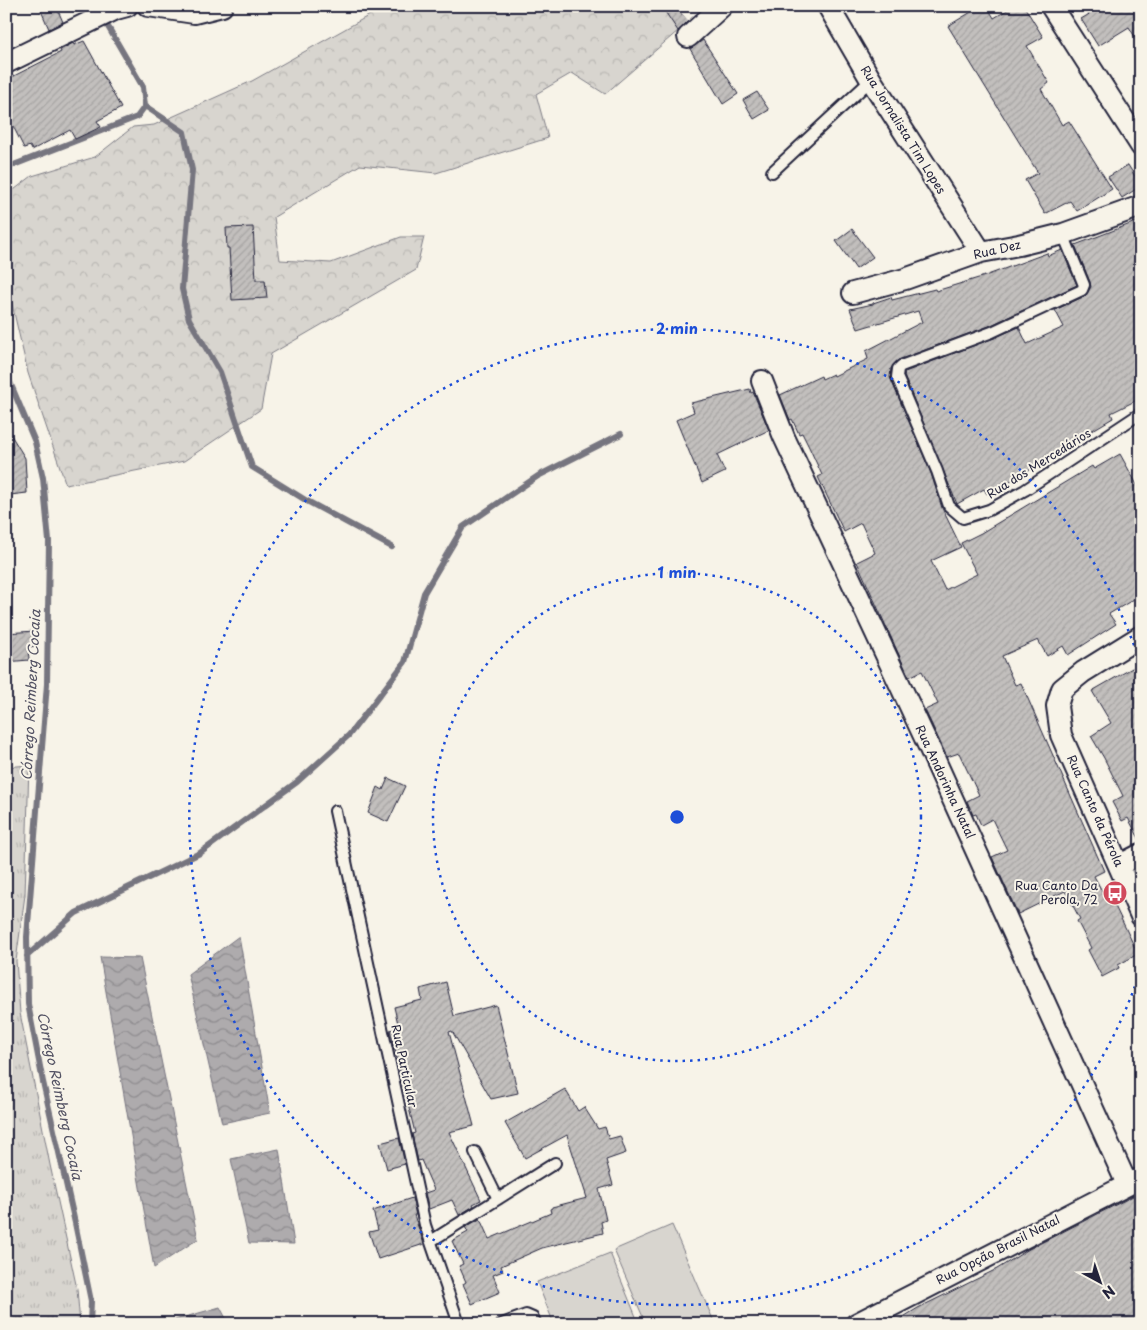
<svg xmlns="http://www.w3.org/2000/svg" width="1147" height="1330" viewBox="0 0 1147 1330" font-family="'Playpen Sans',sans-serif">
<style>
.forest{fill:url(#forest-crowns);stroke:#7d7c85}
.park{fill:url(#park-tufts);stroke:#7d7c85}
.pitch{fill:#d8d5cf;stroke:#7d7c85}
.water{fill:url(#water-waves);stroke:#76747f}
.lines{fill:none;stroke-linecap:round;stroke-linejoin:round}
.stream{stroke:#76747f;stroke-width:6}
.building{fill:url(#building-hatch);stroke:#22223b}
.service-casing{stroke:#22223b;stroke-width:14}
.minor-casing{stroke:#22223b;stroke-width:24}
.service{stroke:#f7f3e8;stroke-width:10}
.minor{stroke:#f7f3e8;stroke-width:20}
.ring{fill:none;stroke:#1d4ed8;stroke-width:2.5;stroke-dasharray:2.5 5}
.labels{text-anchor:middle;stroke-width:4;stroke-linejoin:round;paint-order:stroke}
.street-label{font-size:12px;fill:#22223b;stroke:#f7f3e8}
.poi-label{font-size:12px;fill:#22223b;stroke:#f7f3e8;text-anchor:end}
.water-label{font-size:14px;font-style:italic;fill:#535263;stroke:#f7f3e8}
.centre{fill:#1d4ed8;stroke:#f7f3e8;stroke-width:2.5}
.ring-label{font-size:15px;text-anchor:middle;font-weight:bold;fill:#1d4ed8;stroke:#f7f3e8;stroke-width:4;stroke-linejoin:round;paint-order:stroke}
</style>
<defs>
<pattern id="forest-crowns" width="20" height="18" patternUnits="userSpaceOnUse" patternTransform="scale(1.25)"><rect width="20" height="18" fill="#d8d5cf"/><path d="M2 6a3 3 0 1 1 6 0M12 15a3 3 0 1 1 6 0" fill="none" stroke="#b9b7b3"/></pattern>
<pattern id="park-tufts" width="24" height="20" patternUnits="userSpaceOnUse" patternTransform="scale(1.25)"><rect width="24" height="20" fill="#d8d5cf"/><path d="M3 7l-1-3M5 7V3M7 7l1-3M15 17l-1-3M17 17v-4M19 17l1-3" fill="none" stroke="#b9b7b3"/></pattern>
<pattern id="water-waves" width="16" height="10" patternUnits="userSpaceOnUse" patternTransform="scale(1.25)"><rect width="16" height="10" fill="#aeabad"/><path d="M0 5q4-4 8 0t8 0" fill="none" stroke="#8d8b8e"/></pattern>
<pattern id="building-hatch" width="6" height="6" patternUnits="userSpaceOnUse" patternTransform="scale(1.25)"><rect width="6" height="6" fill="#c2bfbd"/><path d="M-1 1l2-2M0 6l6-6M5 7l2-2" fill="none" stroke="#a6a4a3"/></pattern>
</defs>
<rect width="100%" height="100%" fill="#f7f3e8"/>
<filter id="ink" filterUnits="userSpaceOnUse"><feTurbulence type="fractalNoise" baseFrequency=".02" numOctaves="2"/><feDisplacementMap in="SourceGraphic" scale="10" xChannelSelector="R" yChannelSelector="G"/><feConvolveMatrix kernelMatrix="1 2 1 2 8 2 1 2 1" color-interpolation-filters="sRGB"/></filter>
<g filter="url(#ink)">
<path class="forest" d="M 386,6 L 664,6 L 679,30 L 605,94 L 572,73 L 536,94 L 548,138 L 436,173 L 360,165 L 274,217 L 280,260 L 331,263 L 401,237 L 424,237 L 416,270 L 271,354 L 261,409 L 184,461 L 66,485 L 28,373 L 6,278 L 6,196 L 32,176 L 95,157 L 133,127 L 154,125 L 252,81 Z"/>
<path class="park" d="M 29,765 L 25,895 L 16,961 L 20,1013 L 50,1165 L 77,1289 L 80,1324 L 6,1324 L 6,767 Z"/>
<path class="pitch" d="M 672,1225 L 715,1324 L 646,1324 L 614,1250 Z
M 610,1253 L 639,1324 L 554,1324 L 537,1282 Z"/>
<path class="water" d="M 239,936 L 270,1113 L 222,1123 L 188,974 Z
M 100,957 L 140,958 L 198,1239 L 154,1268 Z
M 279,1149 L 294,1244 L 249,1243 L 231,1159 Z
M 220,1307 L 229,1324 L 164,1323 Z"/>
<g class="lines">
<path class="stream" d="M 145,106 L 184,132 L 192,170 L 182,289 L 189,319 L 220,372 L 252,467 L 307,501 L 392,547
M 6,168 L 137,117 L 145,106 L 143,87 L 96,6
M 6,368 L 9,380 L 35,442 L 43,478 L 49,541 L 47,684 L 27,937 L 28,1004 L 43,1082 L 75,1223 L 91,1301 L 90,1324
M 27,956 L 76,913 L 200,853 L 297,782 L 349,735 L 405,662 L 424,593 L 463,527 L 538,476 L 621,434"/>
</g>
<path class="building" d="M 39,6 L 56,6 L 63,22 L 49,29 Z
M 674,6 L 688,21 L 678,31 L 662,7 Z
M 981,6 L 987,6 L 994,18 L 1014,6 L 1024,6 L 1043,37 L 1027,46 L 1049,83 L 1041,89 L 1062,125 L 1069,121 L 1112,189 L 1077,211 L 1070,201 L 1045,214 L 1025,180 L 1038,173 L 948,26 Z
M 1103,6 L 1141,6 L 1141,47 L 1129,27 L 1098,46 L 1081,19 Z
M 703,40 L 738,94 L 723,104 L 690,49 Z
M 84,41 L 121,108 L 97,121 L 101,127 L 75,139 L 70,130 L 32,150 L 30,146 L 24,148 L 6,112 L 6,97 L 12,94 L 6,80 L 61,52 L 60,50 L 73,43 L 74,45 Z
M 757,92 L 769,110 L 754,119 L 743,100 Z
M 1128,165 L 1141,186 L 1122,198 L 1108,177 Z
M 1141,220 L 1141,398 L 1111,413 L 1113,418 L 1034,465 L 1035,467 L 987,494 L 984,489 L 957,504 L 904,376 L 905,372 L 994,338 L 1019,327 L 1027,344 L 1064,327 L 1055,310 L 1085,296 L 1091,287 L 1090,282 L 1075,245 Z
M 253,227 L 256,280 L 265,280 L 267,298 L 232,300 L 229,248 L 227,248 L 226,228 Z
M 852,229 L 873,257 L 856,269 L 836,241 Z
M 1062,250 L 1077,285 L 989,326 L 898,360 L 891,368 L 890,377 L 931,473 L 942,508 L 961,547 L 931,561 L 945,590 L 977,574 L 961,543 L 981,533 L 1092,466 L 1094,469 L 1120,454 L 1141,492 L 1141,595 L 1109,614 L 1116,624 L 1068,655 L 1063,646 L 1047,656 L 1038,640 L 1002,656 L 1015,685 L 1021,683 L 1104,871 L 1094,876 L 1109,904 L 1113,902 L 1138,954 L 1118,965 L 1119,968 L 1102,977 L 1088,950 L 1091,948 L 1077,921 L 1080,919 L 1065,891 L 1018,914 L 992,857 L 1007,850 L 992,819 L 981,825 L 976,814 L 973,815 L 967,801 L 979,795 L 959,753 L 947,757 L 925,710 L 938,704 L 922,671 L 909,677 L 857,562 L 875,553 L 861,523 L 844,532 L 818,477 L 822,475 L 809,447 L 802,433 L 799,434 L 792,419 L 790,420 L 780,395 L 821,376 L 822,379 L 833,374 L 834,376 L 868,359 L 866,351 L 922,322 L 918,311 L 858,329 L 850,309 L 873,304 L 873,303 L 891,297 L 892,300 L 935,289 L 936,291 L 985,276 L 1047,253 L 1048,256 Z
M 750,389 L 751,393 L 753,392 L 769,430 L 717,455 L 725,472 L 702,483 L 676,420 L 694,412 L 691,403 Z
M 6,427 L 25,458 L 27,493 L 10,495 L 8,465 L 6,466 Z
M 35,631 L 36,646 L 28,647 L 29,660 L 6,662 L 6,633 Z
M 1141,663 L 1141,842 L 1128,818 L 1122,821 L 1112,802 L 1123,796 L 1104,758 L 1091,736 L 1111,723 L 1092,691 Z
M 388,778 L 405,786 L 388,822 L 368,813 L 378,787 L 383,790 Z
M 446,982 L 454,1016 L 496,1005 L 518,1093 L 491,1099 L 452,1031 L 449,1032 L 474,1126 L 449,1132 L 481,1200 L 473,1204 L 474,1206 L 459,1215 L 452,1200 L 429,1209 L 425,1193 L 434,1190 L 421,1160 L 418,1161 L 412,1134 L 415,1133 L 390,1030 L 399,1028 L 394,1007 L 422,1000 L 420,989 Z
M 565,1089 L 578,1111 L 584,1107 L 598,1129 L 605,1127 L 609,1139 L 620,1136 L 626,1153 L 606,1160 L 613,1185 L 599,1189 L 606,1220 L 601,1222 L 603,1233 L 542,1248 L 501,1266 L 503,1271 L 493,1275 L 500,1292 L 472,1304 L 463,1284 L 466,1282 L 459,1266 L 463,1264 L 452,1241 L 468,1232 L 465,1227 L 480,1219 L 489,1239 L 551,1213 L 550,1209 L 552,1208 L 552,1207 L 587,1198 L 567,1135 L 525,1158 L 505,1123 Z
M 399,1138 L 405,1164 L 387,1169 L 380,1143 Z
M 1135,1195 L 1141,1204 L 1141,1324 L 892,1324 L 918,1308 L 997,1269 L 1029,1249 Z
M 412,1198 L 416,1215 L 414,1215 L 424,1244 L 378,1259 L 369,1232 L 378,1230 L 373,1211 Z"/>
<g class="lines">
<defs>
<path id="service" d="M 772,172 L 871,80
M 1063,234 L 1084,285 L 1082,290 L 992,332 L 901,366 L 898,369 L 897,377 L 937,471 L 949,506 L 963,518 L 989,510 L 1025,490 L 1141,413
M 335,811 L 425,1225 L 459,1324
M 475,1152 L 498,1199
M 431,1241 L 555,1163
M 502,1324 L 526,1315 L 533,1318 L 536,1324"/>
<path id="minor" d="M 148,6 L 194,13 L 222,6
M 828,6 L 871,80 L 981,252
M 1051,6 L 1141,146
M 688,37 L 722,6
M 6,63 L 116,9 L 127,6
M 853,293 L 905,279 L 981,252 L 1019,245 L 1063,234 L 1141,206
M 762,381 L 784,437 L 930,749 L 1127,1184
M 1141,636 L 1083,672 L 1062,689 L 1057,706 L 1061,735 L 1141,916
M 1120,865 L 1141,854
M 856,1324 L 1141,1178"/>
</defs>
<use href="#service" class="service-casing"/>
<use href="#minor" class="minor-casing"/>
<use href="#service" class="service"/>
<use href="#minor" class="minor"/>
</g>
</g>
<g class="ring">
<circle cx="677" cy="817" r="244"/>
<path d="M1140 972A488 488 0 1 1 1140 662"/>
</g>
<defs>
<symbol id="bus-disc" viewBox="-11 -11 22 22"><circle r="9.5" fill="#d1495b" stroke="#f7f3e8"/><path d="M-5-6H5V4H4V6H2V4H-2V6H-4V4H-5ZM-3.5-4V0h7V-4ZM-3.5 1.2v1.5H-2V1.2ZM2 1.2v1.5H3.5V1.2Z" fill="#fff"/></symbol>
</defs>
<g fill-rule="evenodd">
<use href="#bus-disc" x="1101" y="879" width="28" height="28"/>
</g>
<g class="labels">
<g class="street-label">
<text transform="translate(903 130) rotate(58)" y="4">Rua Jornalista Tim Lopes</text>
<text transform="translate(997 250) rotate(-13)" y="4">Rua Dez</text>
<text transform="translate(1039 464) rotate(-32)" y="4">Rua dos Mercedários</text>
<text transform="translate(945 782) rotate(65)" y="4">Rua Andorinha Natal</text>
<text transform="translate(1095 811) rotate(66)" y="4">Rua Canto da Pérola</text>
<text transform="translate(404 1066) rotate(78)" y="4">Rua Particular</text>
<text transform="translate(998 1250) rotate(-27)" y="4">Rua Opção Brasil Natal</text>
</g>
<g class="poi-label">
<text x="1098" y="890">Rua Canto Da<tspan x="1098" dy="14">Perola, 72</tspan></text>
</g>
<g class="water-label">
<text transform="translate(31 695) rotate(-87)" y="5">Córrego Reimberg Cocaia</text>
<text transform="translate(60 1096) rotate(78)" y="5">Córrego Reimberg Cocaia</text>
</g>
</g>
<circle cx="677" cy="817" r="8" class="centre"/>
<g class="ring-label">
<text x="677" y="334">2 min</text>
<text x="677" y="578">1 min</text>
</g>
<rect width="1147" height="1330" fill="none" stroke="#f7f3e8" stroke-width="25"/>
<rect x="12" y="12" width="1122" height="1305" fill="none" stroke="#22223b" stroke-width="2" filter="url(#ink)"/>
<g transform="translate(1100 1282) rotate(140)" stroke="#f7f3e8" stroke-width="4" paint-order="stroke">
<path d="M0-4L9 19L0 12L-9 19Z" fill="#22223b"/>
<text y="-8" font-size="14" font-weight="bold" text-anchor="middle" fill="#22223b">N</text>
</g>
</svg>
